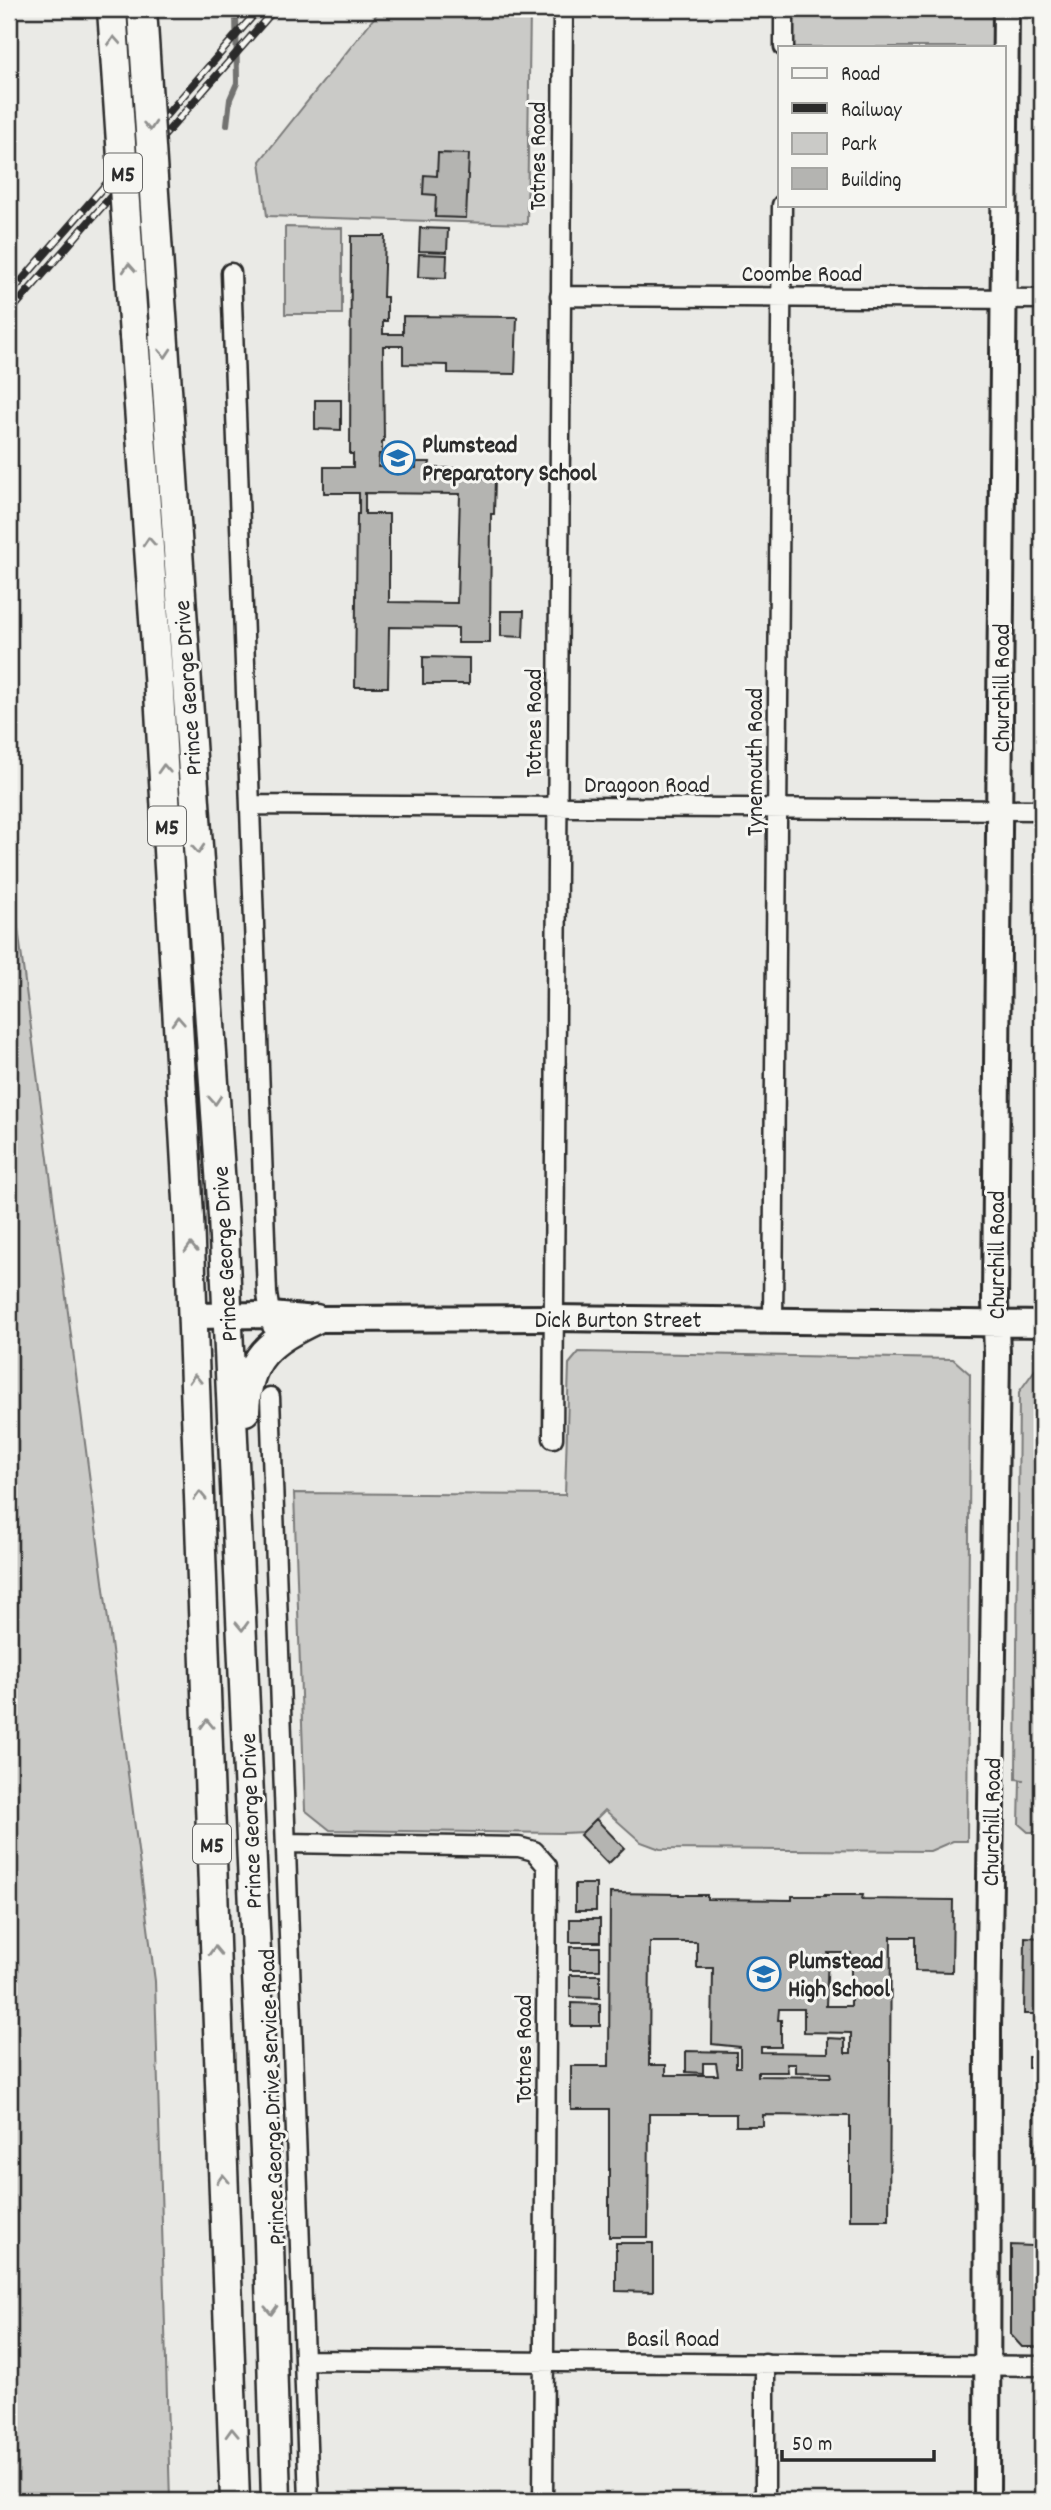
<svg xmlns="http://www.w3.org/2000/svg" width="1051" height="2510" viewBox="0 0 1051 2510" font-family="Dekko,sans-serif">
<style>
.green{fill:#cacac7;stroke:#7a7a79;stroke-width:2}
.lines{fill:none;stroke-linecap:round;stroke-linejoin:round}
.stream{stroke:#727270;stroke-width:6}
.building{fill:#b4b4b1;stroke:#2b2b2b;stroke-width:2;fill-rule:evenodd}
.street-casing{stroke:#2b2b2b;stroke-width:23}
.secondary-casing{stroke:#2b2b2b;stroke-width:30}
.primary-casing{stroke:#2b2b2b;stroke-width:33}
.street{stroke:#f6f6f2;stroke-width:18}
.secondary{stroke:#f6f6f2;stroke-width:24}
.primary{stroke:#f6f6f2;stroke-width:28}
.rail-casing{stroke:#2b2b2b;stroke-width:8}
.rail{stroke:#f6f6f2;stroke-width:5;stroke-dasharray:16;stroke-linecap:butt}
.primary-bridge-casing{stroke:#2b2b2b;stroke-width:33;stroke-linecap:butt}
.primary-bridge{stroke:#f6f6f2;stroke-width:28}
.oneway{stroke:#90908e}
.labels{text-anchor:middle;stroke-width:6;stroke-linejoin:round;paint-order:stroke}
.shield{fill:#f6f6f2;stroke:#686867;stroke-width:2}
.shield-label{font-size:23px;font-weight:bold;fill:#2b2b2b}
.street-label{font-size:24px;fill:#2b2b2b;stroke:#f6f6f2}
.poi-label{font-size:24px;font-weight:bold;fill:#2b2b2b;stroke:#f6f6f2;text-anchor:start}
</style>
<rect width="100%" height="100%" fill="#eaeae6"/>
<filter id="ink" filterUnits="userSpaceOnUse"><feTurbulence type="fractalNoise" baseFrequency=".0143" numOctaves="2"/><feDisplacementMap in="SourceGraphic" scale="14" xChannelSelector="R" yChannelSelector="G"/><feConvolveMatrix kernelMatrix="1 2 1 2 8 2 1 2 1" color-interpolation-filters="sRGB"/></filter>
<g filter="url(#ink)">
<path class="green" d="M 381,9 L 530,9 L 527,224 L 267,216 L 260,161 Z
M 793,9 L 995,9 L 994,47 L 793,47 Z
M 285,227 L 342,228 L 342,314 L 285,314 Z
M 9,859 L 155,1981 L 170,2501 L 9,2501 Z
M 579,1352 L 953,1359 L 970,1374 L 967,1841 L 953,1841 L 930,1851 L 660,1849 L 641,1842 L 605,1810 L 583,1832 L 563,1833 L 330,1830 L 305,1810 L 294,1493 L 565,1495 L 569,1364 Z
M 1042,1360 L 1042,1832 L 1028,1832 L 1019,1824 L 1020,1780 L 1024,1780 L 1016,1779 L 1019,1392 Z"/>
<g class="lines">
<path class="stream" d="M 227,125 L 230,99 L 237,83 L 236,9"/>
</g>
<path class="building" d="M 438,153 L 469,154 L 466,218 L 435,217 L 436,195 L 423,194 L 424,175 L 437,176 Z
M 420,228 L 448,229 L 447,252 L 419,251 Z
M 351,236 L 385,236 L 383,297 L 387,297 L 387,321 L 383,321 L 383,334 L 403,334 L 403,316 L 517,317 L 515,374 L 448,373 L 448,365 L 403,364 L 403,346 L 383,346 L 384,441 L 382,441 L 382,454 L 379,454 L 378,467 L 416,468 L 416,462 L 430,462 L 429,468 L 461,468 L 461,478 L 495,478 L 494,514 L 491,514 L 490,643 L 458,643 L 458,628 L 389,627 L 388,687 L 355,687 L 357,514 L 359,514 L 359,493 L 324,493 L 324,467 L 353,467 L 353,454 L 350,454 ZM 365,493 L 460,494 L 457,603 L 389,602 L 389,514 L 365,514 Z
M 419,254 L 447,255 L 446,278 L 418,277 Z
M 315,400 L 341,400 L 341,430 L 315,429 Z
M 501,611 L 524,611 L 523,637 L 501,636 Z
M 423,657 L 469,658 L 469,684 L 423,684 Z
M 596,1819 L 624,1848 L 608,1864 L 580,1835 Z
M 575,1884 L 596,1884 L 596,1911 L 575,1911 Z
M 610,1893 L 679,1894 L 679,1895 L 707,1895 L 707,1899 L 792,1900 L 792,1896 L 825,1896 L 825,1895 L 863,1895 L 862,1899 L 953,1900 L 952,1972 L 915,1971 L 915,1937 L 891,1937 L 889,2220 L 850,2220 L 850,2116 L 763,2115 L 763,2126 L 736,2126 L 736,2114 L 649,2114 L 648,2237 L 609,2237 L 609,2109 L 571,2109 L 571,2066 L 609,2066 ZM 650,1942 L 697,1942 L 697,1968 L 713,1968 L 712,2044 L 740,2047 L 740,2067 L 736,2067 L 736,2052 L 686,2051 L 686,2072 L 703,2073 L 703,2063 L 716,2063 L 718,2075 L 666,2075 L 666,2065 L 649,2065 ZM 828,1953 L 851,1953 L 851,2006 L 826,2006 ZM 779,2009 L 804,2009 L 804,2032 L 851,2033 L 851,2053 L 845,2053 L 845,2039 L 828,2038 L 828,2053 L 761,2052 L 761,2047 L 781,2047 L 781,2020 L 778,2020 ZM 787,2064 L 796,2064 L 796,2072 L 830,2073 L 831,2077 L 758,2076 L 758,2072 L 788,2072 Z
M 570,1919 L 600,1919 L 600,1942 L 570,1942 Z
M 1025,1937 L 1042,1938 L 1042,2014 L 1024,2014 Z
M 570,1947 L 600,1947 L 600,1970 L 570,1970 Z
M 570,1975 L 600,1975 L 600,1998 L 570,1997 Z
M 571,2003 L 600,2004 L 600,2026 L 571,2026 Z
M 1028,2057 L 1042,2057 L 1042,2347 L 1022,2347 L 1011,2335 L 1011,2245 L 1033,2246 L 1034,2068 L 1028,2068 Z
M 616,2243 L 653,2243 L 653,2292 L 616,2291 Z"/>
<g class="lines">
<defs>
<path id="street" d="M 784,47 L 784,9
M 231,273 C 242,595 255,917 265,1239 L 267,1294 L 272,1326
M 560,296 L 1042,299
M 251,805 L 1042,810
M 773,1320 L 782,205
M 270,1397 L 309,2501
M 553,1438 L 563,9
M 286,1843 L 519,1847 L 534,1851 L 547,1866 L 543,2501
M 304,2360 L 1042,2366
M 765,2501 L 765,2363"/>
<path id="secondary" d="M 193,1316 L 271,1315 L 316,1319 L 553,1318 L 1042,1324
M 987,2501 L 988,2030 L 997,1353 L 995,1302 L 1006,9"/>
<path id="primary" d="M 160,285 L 223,1216 L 269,2242 L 276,2501
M 134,336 L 158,675 L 189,1217 L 235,2501
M 245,1411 C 247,1357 270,1341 316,1319"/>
</defs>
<use href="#street" class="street-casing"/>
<use href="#secondary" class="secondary-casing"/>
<use href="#primary" class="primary-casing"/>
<use href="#street" class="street"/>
<use href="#secondary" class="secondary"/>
<use href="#primary" class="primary"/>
<defs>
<path id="rail" d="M 9,295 L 259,9
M 9,313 L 275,9"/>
</defs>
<use href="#rail" class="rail-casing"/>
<use href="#rail" class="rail"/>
<defs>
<path id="primary-bridge" d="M 112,9 L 134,336
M 142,9 L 160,285"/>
</defs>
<use href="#primary-bridge" class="primary-bridge-casing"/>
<use href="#primary-bridge" class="primary-bridge"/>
</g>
<defs><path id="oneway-chevron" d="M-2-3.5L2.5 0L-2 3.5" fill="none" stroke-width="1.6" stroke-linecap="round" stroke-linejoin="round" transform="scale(1.75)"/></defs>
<g class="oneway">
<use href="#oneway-chevron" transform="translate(114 41) rotate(-94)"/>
<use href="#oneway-chevron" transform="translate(150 126) rotate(86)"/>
<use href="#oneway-chevron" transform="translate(129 268) rotate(-94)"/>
<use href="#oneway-chevron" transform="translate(165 353) rotate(86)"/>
<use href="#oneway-chevron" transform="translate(149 542) rotate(-94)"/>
<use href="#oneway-chevron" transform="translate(164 769) rotate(-93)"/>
<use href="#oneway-chevron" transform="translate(198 849) rotate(86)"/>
<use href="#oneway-chevron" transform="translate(178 1021) rotate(-93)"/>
<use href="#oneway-chevron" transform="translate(215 1100) rotate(86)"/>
<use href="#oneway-chevron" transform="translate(191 1248) rotate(-92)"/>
<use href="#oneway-chevron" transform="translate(195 1379) rotate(-92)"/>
<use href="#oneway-chevron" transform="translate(200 1496) rotate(-92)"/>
<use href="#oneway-chevron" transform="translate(242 1626) rotate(88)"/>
<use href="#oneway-chevron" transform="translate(207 1724) rotate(-92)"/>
<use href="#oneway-chevron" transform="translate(215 1951) rotate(-92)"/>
<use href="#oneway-chevron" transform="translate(223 2179) rotate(-92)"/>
<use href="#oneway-chevron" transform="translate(271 2310) rotate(88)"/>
<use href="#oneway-chevron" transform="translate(232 2433) rotate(-92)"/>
</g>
</g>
<defs>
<symbol id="school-ring" viewBox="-11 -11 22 22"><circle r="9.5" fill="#f6f6f2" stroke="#1f6fb2" stroke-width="1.5"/><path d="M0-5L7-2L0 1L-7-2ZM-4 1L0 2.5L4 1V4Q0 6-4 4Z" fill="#1f6fb2"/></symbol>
</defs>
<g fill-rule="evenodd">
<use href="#school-ring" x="379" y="439" width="38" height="38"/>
<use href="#school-ring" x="745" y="1955" width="38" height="38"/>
</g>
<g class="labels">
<g class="shield">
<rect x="104" y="153.5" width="38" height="39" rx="5"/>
<rect x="148" y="806.5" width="38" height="39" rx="5"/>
<rect x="193" y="1824.5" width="38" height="39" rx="5"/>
</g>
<g class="shield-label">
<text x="123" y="181">M5</text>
<text x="167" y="834">M5</text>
<text x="212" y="1852">M5</text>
</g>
<g class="street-label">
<text transform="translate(537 156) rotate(-90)" y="8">Totnes Road</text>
<text x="802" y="281">Coombe Road</text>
<text transform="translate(187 688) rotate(-94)" y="8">Prince George Drive</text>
<text transform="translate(1001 688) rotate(-90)" y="8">Churchill Road</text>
<text transform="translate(533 723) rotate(-90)" y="8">Totnes Road</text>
<text transform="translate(754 762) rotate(-90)" y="8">Tynemouth Road</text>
<text x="647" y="792">Dragoon Road</text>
<text transform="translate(224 1254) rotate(-93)" y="8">Prince George Drive</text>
<text transform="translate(996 1255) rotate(-90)" y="8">Churchill Road</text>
<text x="618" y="1327">Dick Burton Street</text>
<text transform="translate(250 1821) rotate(-92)" y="8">Prince George Drive</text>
<text transform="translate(991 1822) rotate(-89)" y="8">Churchill Road</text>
<text transform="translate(523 2049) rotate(-90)" y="8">Totnes Road</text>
<text transform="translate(271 2097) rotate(-92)" y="8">Prince George Drive Service Road</text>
<text x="673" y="2346">Basil Road</text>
</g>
<g class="poi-label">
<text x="422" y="452">Plumstead<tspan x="422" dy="28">Preparatory School</tspan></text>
<text x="788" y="1968">Plumstead<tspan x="788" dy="28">High School</tspan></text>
</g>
</g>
<rect width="1051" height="2510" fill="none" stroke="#f6f6f2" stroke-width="35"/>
<rect x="18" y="18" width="1016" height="2475" fill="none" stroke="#2b2b2b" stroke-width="2.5" filter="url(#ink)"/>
<rect x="778" y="46" width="228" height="161" fill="#f6f6f2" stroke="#a5a5a2" stroke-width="2"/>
<rect x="792" y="68" width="35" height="10" fill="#f6f6f2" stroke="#a5a5a2" stroke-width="2"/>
<text x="841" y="80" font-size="21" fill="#2b2b2b">Road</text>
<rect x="792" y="103" width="35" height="10" fill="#2b2b2b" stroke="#a5a5a2" stroke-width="2"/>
<text x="841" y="116" font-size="21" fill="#2b2b2b">Railway</text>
<rect x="792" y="133" width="35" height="21" fill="#cacac7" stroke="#a5a5a2" stroke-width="2"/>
<text x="841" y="150" font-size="21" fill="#2b2b2b">Park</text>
<rect x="792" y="168" width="35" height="21" fill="#b4b4b1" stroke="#a5a5a2" stroke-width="2"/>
<text x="841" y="186" font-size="21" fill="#2b2b2b">Building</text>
<path d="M782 2450v10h152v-10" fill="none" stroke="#2b2b2b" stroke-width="3.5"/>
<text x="792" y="2450" font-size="21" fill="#2b2b2b" stroke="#f6f6f2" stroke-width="5" paint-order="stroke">50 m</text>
</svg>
